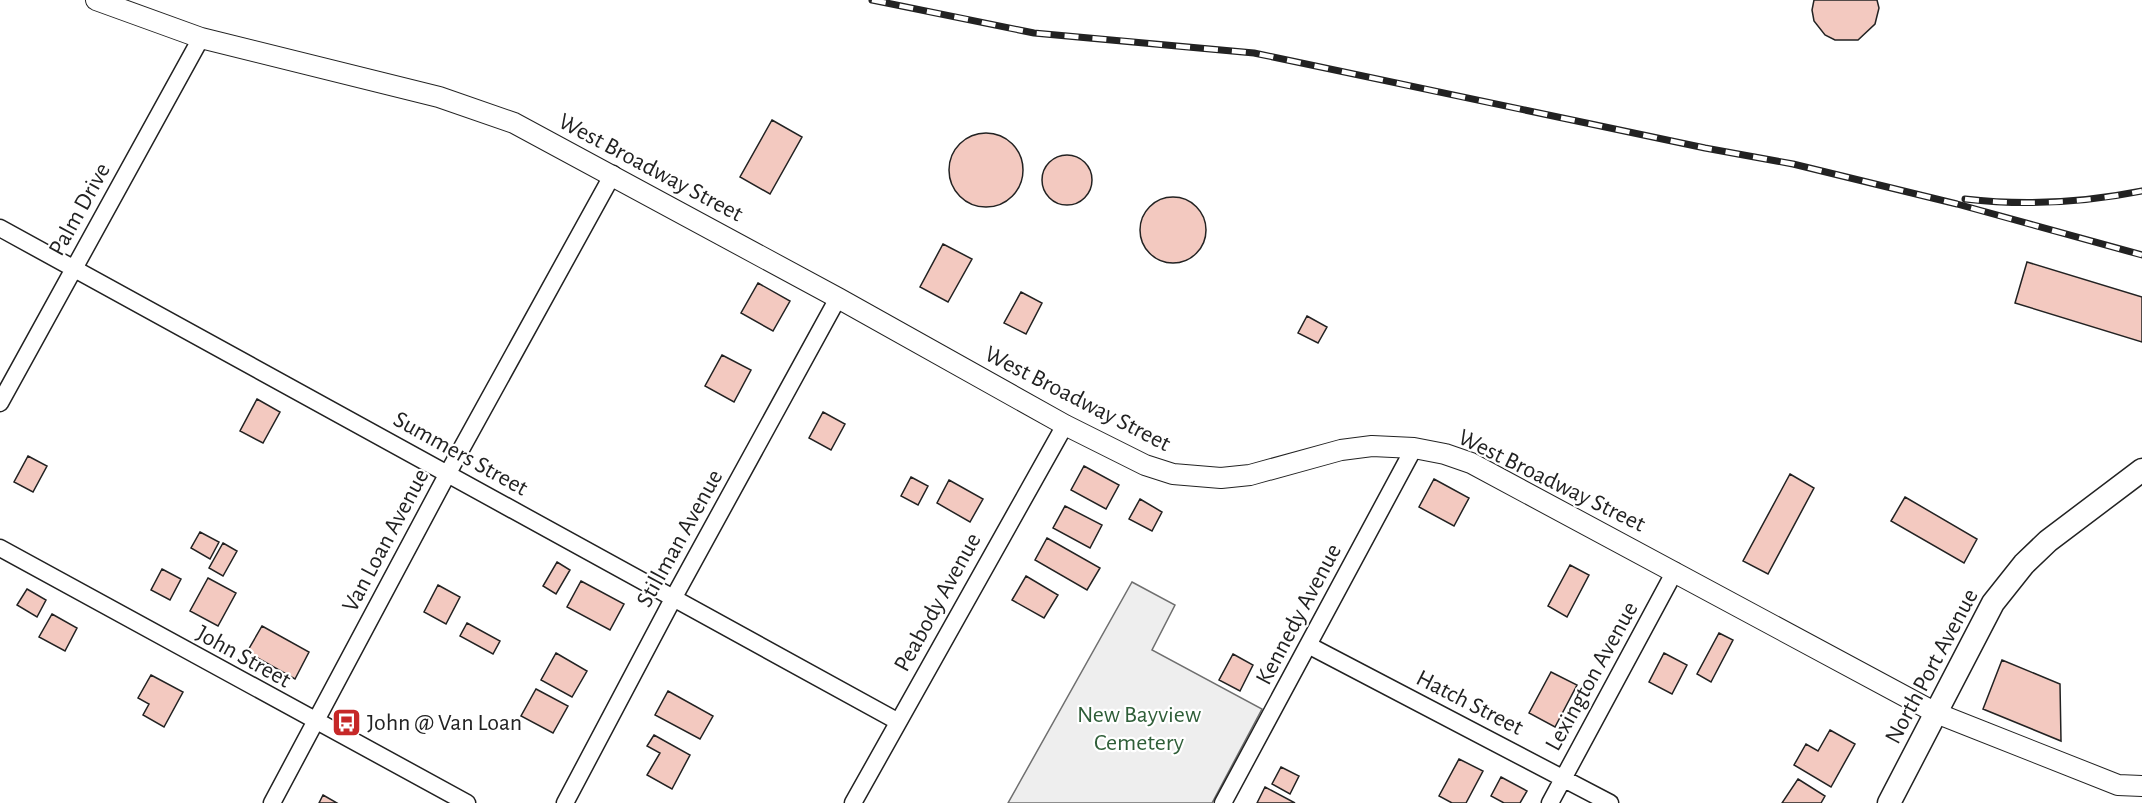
<svg xmlns="http://www.w3.org/2000/svg" width="2142" height="803" viewBox="0 0 2142 803" font-family="'Alegreya Sans',sans-serif">
<style>
.green{fill:#eee;stroke:#6f6f6f;stroke-width:1.5}
.building{fill:#f3c9c0;stroke:#222;stroke-width:1.5}
.lines{fill:none;stroke-linecap:round;stroke-linejoin:round}
.minor-casing{stroke:#222;stroke-width:19}
.tertiary-casing{stroke:#222;stroke-width:22}
.secondary-casing{stroke:#222;stroke-width:25}
.minor{stroke:#fff;stroke-width:16}
.tertiary{stroke:#fff;stroke-width:20}
.secondary{stroke:#fff;stroke-width:22}
.rail-casing{stroke:#222;stroke-width:7}
.rail{stroke:#fff;stroke-width:4.5;stroke-dasharray:14;stroke-linecap:butt}
.labels{text-anchor:middle;stroke-width:4.5;stroke-linejoin:round;paint-order:stroke}
.street-label{font-size:24px;fill:#222;stroke:#fff}
.park-label{font-size:24px;fill:#2f5e38;stroke:#fff}
.poi-label{font-size:24px;fill:#222;stroke:#fff;text-anchor:start}
</style>
<rect width="100%" height="100%" fill="#fff"/>
<path class="green" d="M 1132,582 L 1175,605 L 1152,650 L 1262,709 L 1212,803 L 1008,803 Z"/>
<path class="building" d="M 1814,0 L 1877,0 L 1879,8 L 1875,24 L 1858,40 L 1835,40 L 1825,35 L 1814,21 L 1812,10 Z
M 772,120 L 802,137 L 770,194 L 740,177 Z
M949 170a37 37 0 1 1 74 0a37 37 0 1 1-74 0Z
M1042 180a25 25 0 1 1 50 0a25 25 0 1 1-50 0Z
M1140 230a33 33 0 1 1 66 0a33 33 0 1 1-66 0Z
M 943,244 L 972,259 L 948,302 L 920,287 Z
M 2027,262 L 2142,297 L 2142,342 L 2015,303 Z
M 758,283 L 790,301 L 773,331 L 741,313 Z
M 1021,292 L 1042,303 L 1026,334 L 1004,323 Z
M 1307,316 L 1327,327 L 1318,343 L 1298,333 Z
M 722,355 L 751,370 L 734,402 L 705,386 Z
M 257,399 L 280,412 L 263,443 L 240,431 Z
M 823,412 L 845,424 L 831,450 L 809,438 Z
M 28,456 L 47,466 L 33,492 L 14,482 Z
M 1084,466 L 1119,485 L 1106,509 L 1071,490 Z
M 1790,474 L 1814,488 L 1768,574 L 1743,561 Z
M 911,477 L 928,486 L 918,505 L 901,496 Z
M 1434,479 L 1469,498 L 1454,526 L 1419,507 Z
M 949,480 L 983,499 L 970,522 L 937,503 Z
M 1905,497 L 1977,539 L 1964,563 L 1891,521 Z
M 1140,499 L 1162,512 L 1152,531 L 1129,519 Z
M 1065,506 L 1102,525 L 1090,548 L 1053,528 Z
M 200,532 L 219,542 L 210,559 L 191,548 Z
M 1047,538 L 1100,568 L 1087,590 L 1035,560 Z
M 223,543 L 237,551 L 223,576 L 209,568 Z
M 557,562 L 570,570 L 556,594 L 543,586 Z
M 1570,565 L 1589,575 L 1567,617 L 1548,606 Z
M 162,569 L 181,579 L 170,600 L 151,590 Z
M 1026,576 L 1058,595 L 1044,618 L 1012,600 Z
M 208,578 L 236,593 L 218,626 L 190,611 Z
M 581,581 L 624,604 L 610,630 L 567,607 Z
M 438,585 L 460,597 L 446,624 L 424,612 Z
M 27,589 L 46,600 L 37,617 L 17,605 Z
M 52,614 L 77,628 L 65,651 L 39,637 Z
M 467,623 L 500,641 L 493,654 L 460,636 Z
M 262,626 L 309,652 L 295,679 L 247,652 Z
M 1719,633 L 1733,640 L 1711,682 L 1697,674 Z
M 556,653 L 587,671 L 572,697 L 541,680 Z
M 1664,653 L 1687,665 L 1672,694 L 1649,682 Z
M 1233,654 L 1253,665 L 1240,691 L 1219,680 Z
M 2002,660 L 2060,684 L 2061,741 L 1983,709 Z
M 1551,672 L 1577,685 L 1555,727 L 1529,713 Z
M 151,675 L 183,692 L 164,727 L 143,715 L 149,704 L 138,698 Z
M 536,689 L 568,706 L 553,733 L 521,716 Z
M 668,691 L 713,716 L 700,739 L 655,715 Z
M 1830,730 L 1855,744 L 1831,787 L 1794,765 L 1806,744 L 1818,751 Z
M 654,735 L 690,755 L 672,789 L 647,775 L 660,753 L 647,746 Z
M 1459,759 L 1483,771 L 1466,803 L 1452,803 L 1439,796 Z
M 1281,767 L 1299,776 L 1290,794 L 1272,784 Z
M 1501,777 L 1527,791 L 1520,803 L 1504,803 L 1491,796 Z
M 1798,779 L 1825,796 L 1821,803 L 1782,803 Z
M 1265,787 L 1295,803 L 1257,803 Z
M 323,795 L 337,803 L 319,803 Z"/>
<g class="lines">
<defs>
<path id="minor" d="M 0,228 L 897,721
M 0,403 L 201,38
M 0,548 L 467,803
M 1308,645 L 1610,803
M 272,803 L 448,473 L 613,174
M 565,803 L 674,597 L 838,298
M 853,803 L 1065,425
M 1223,803 L 1414,448
M 1550,803 L 1675,571"/>
<path id="tertiary" d="M 96,0 L 201,38 L 439,97 L 514,123 L 838,298 L 1065,425 L 1145,465 L 1173,474 L 1221,478 L 1250,475 L 1341,450 L 1372,446 L 1414,448 L 1445,454 L 1471,463 L 1936,713 L 2118,785 L 2142,786"/>
<path id="secondary" d="M 1889,803 L 1993,603 L 2024,564 L 2048,541 L 2142,470"/>
</defs>
<use href="#minor" class="minor-casing"/>
<use href="#tertiary" class="tertiary-casing"/>
<use href="#secondary" class="secondary-casing"/>
<use href="#minor" class="minor"/>
<use href="#tertiary" class="tertiary"/>
<use href="#secondary" class="secondary"/>
<defs>
<path id="rail" d="M 872,0 L 1034,33 L 1254,53 L 1705,148 L 1793,164 L 1957,204 L 2142,255
M 1965,199 C 2025,206 2082,203 2142,191"/>
</defs>
<use href="#rail" class="rail-casing"/>
<use href="#rail" class="rail"/>
</g>
<defs>
<symbol id="bus-square" viewBox="-11 -11 22 22"><rect x="-9" y="-9" width="18" height="18" rx="4" fill="#c62828" stroke="#fff"/><path d="M-5-6H5V4H4V6H2V4H-2V6H-4V4H-5ZM-3.5-4V0h7V-4ZM-3.5 1.2v1.5H-2V1.2ZM2 1.2v1.5H3.5V1.2Z" fill="#fff"/></symbol>
</defs>
<g fill-rule="evenodd">
<use href="#bus-square" x="330" y="706" width="33" height="33"/>
</g>
<g class="labels">
<g class="street-label">
<text transform="translate(651 167) rotate(28)" y="8">West Broadway Street</text>
<text transform="translate(79 209) rotate(-61)" y="8">Palm Drive</text>
<text transform="translate(1078 398) rotate(27)" y="8">West Broadway Street</text>
<text transform="translate(461 453) rotate(29)" y="8">Summers Street</text>
<text transform="translate(1552 480) rotate(26)" y="8">West Broadway Street</text>
<text transform="translate(679 538) rotate(-61)" y="8">Stillman Avenue</text>
<text transform="translate(385 540) rotate(-62)" y="8">Van Loan Avenue</text>
<text transform="translate(937 602) rotate(-61)" y="8">Peabody Avenue</text>
<text transform="translate(1298 614) rotate(-62)" y="8">Kennedy Avenue</text>
<text transform="translate(244 656) rotate(29)" y="8">John Street</text>
<text transform="translate(1931 666) rotate(-62)" y="8">North Port Avenue</text>
<text transform="translate(1591 676) rotate(-61)" y="8">Lexington Avenue</text>
<text transform="translate(1470 702) rotate(27)" y="8">Hatch Street</text>
</g>
<g class="park-label">
<text x="1139" y="722">New Bayview<tspan x="1139" dy="28">Cemetery</tspan></text>
</g>
<g class="poi-label">
<text x="367" y="730">John @ Van Loan</text>
</g>
</g>
</svg>
